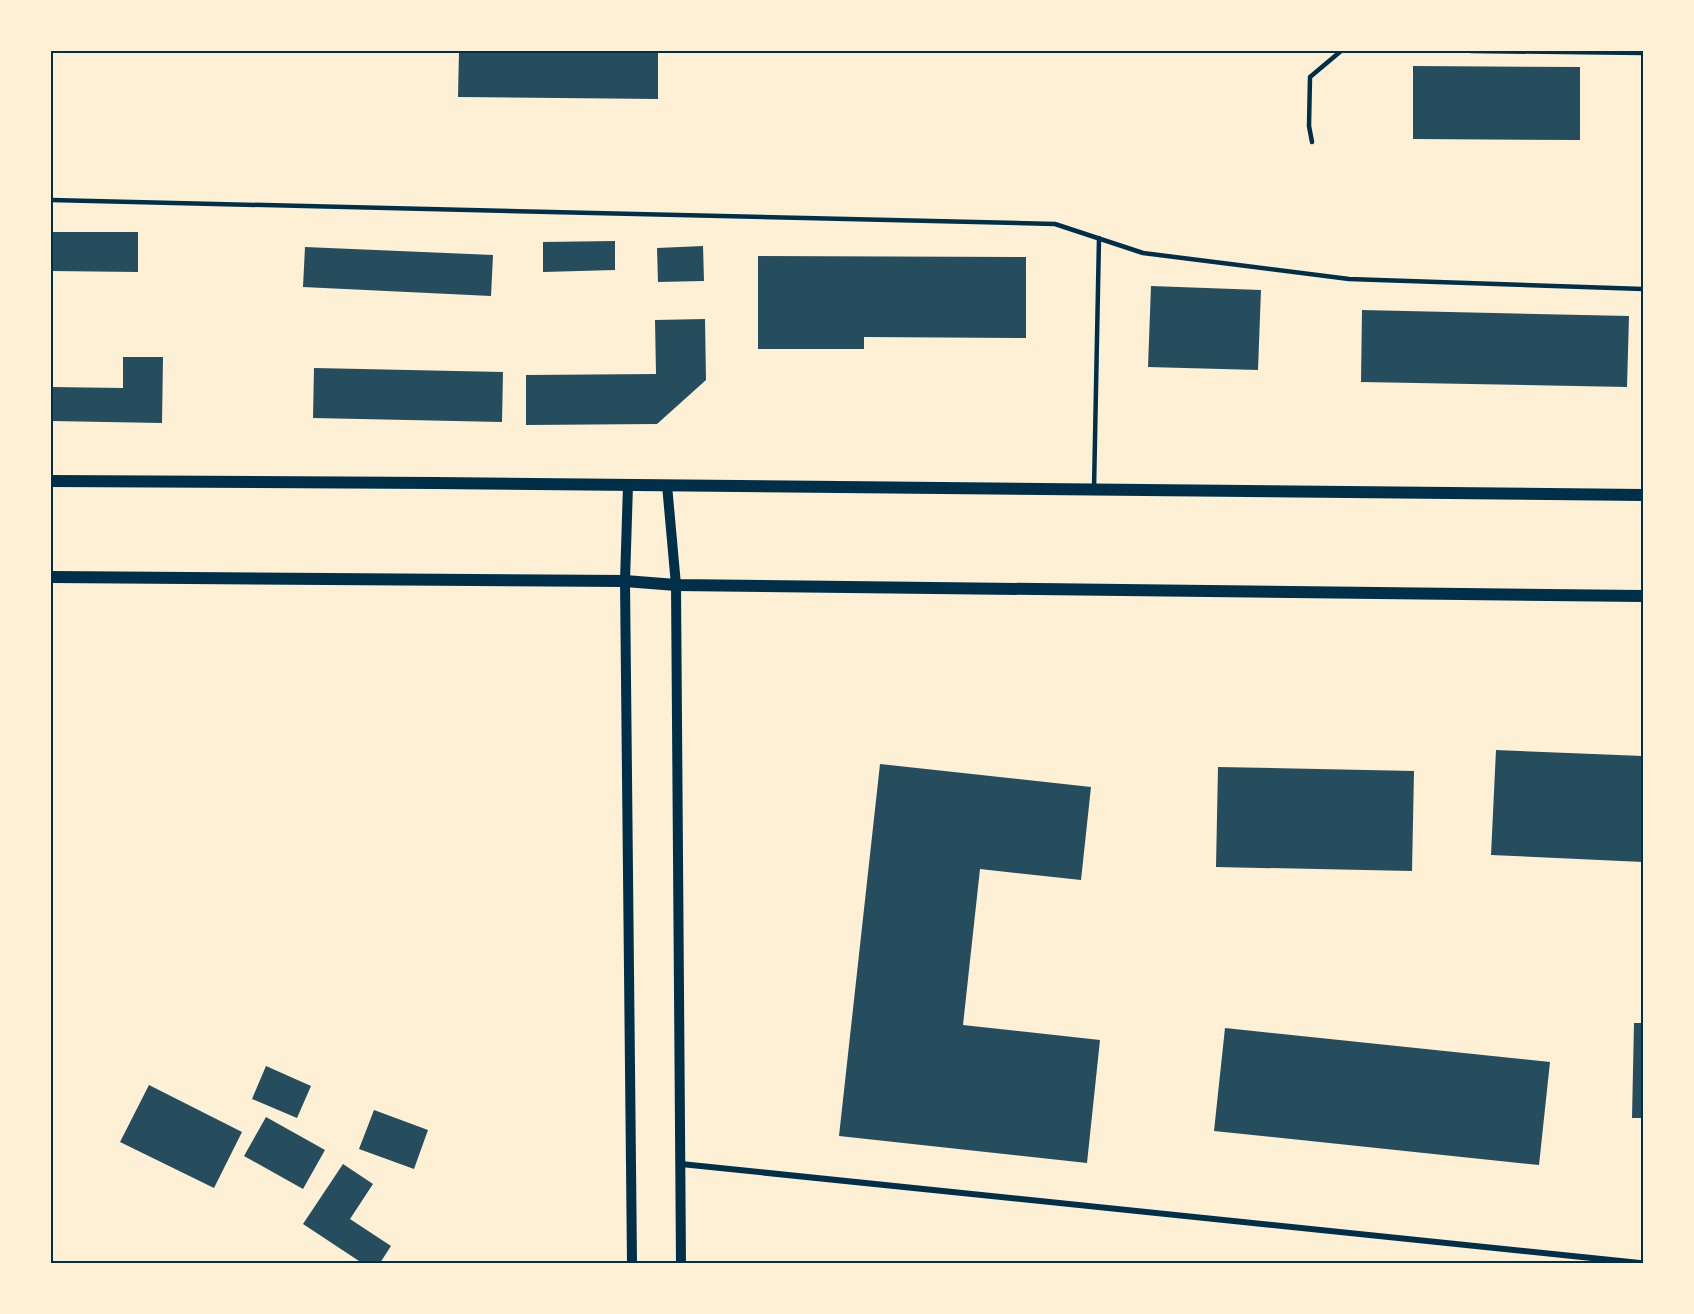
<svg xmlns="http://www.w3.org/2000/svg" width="1694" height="1314" viewBox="0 0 1694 1314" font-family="'Golos Text',sans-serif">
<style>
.building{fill:#264d5e}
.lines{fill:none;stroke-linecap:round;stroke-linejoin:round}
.service{stroke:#003049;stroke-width:4.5}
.minor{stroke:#003049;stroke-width:6}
.tertiary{stroke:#003049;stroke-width:10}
.secondary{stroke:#003049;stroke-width:12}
.neatline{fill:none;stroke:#003049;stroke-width:2}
</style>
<rect width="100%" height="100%" fill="#fdf0d5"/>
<path class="building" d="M 459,51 L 658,51 L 658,99 L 458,97 Z
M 1413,66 L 1580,67 L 1580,140 L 1413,139 Z
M 51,232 L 138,232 L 138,272 L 51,271 Z
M 615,241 L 615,270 L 543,272 L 543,242 Z
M 703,246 L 704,281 L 658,282 L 657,248 Z
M 305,247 L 493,255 L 491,296 L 303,287 Z
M 758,256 L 1026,257 L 1026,338 L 864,337 L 864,349 L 758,349 Z
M 1151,286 L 1261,290 L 1258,370 L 1148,367 Z
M 1362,310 L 1629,316 L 1627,387 L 1361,382 Z
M 705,319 L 706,380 L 657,424 L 526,425 L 526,375 L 656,374 L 655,320 Z
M 123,357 L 163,357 L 162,423 L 51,421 L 51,387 L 123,388 Z
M 314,368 L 503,372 L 502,422 L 313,418 Z
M 1496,750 L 1643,756 L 1643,862 L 1491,855 Z
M 880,764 L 1091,787 L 1081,880 L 980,869 L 963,1025 L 1100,1040 L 1087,1163 L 839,1136 Z
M 1218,767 L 1414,771 L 1412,871 L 1216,867 Z
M 1634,1023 L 1643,1023 L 1643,1118 L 1632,1118 Z
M 1225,1028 L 1550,1062 L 1539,1165 L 1214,1131 Z
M 266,1066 L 311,1086 L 297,1118 L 252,1099 Z
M 149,1085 L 242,1132 L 214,1188 L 120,1142 Z
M 374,1110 L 428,1130 L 414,1169 L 359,1149 Z
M 266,1117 L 325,1150 L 303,1189 L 244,1156 Z
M 343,1164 L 373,1184 L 350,1219 L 391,1246 L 380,1263 L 362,1263 L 303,1224 Z"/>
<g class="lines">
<path class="service" d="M 1471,51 L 1643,53
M 1312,142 L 1309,126 L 1310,77 L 1341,51
M 51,200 L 1055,224 L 1143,253 L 1349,279 L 1643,289
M 1094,489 L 1099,238"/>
<path class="minor" d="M 681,1164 L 1640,1263"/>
<path class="tertiary" d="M 628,485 L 625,581 L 632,1263
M 667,485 L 676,585 L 681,1263"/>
<path class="secondary" d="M 51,481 L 435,483 L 1643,495
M 51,577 L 625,581 L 676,585 L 1643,596"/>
</g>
<rect width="1694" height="1314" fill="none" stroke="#fdf0d5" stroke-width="105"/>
<rect x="52" y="52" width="1590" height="1210" class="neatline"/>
</svg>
